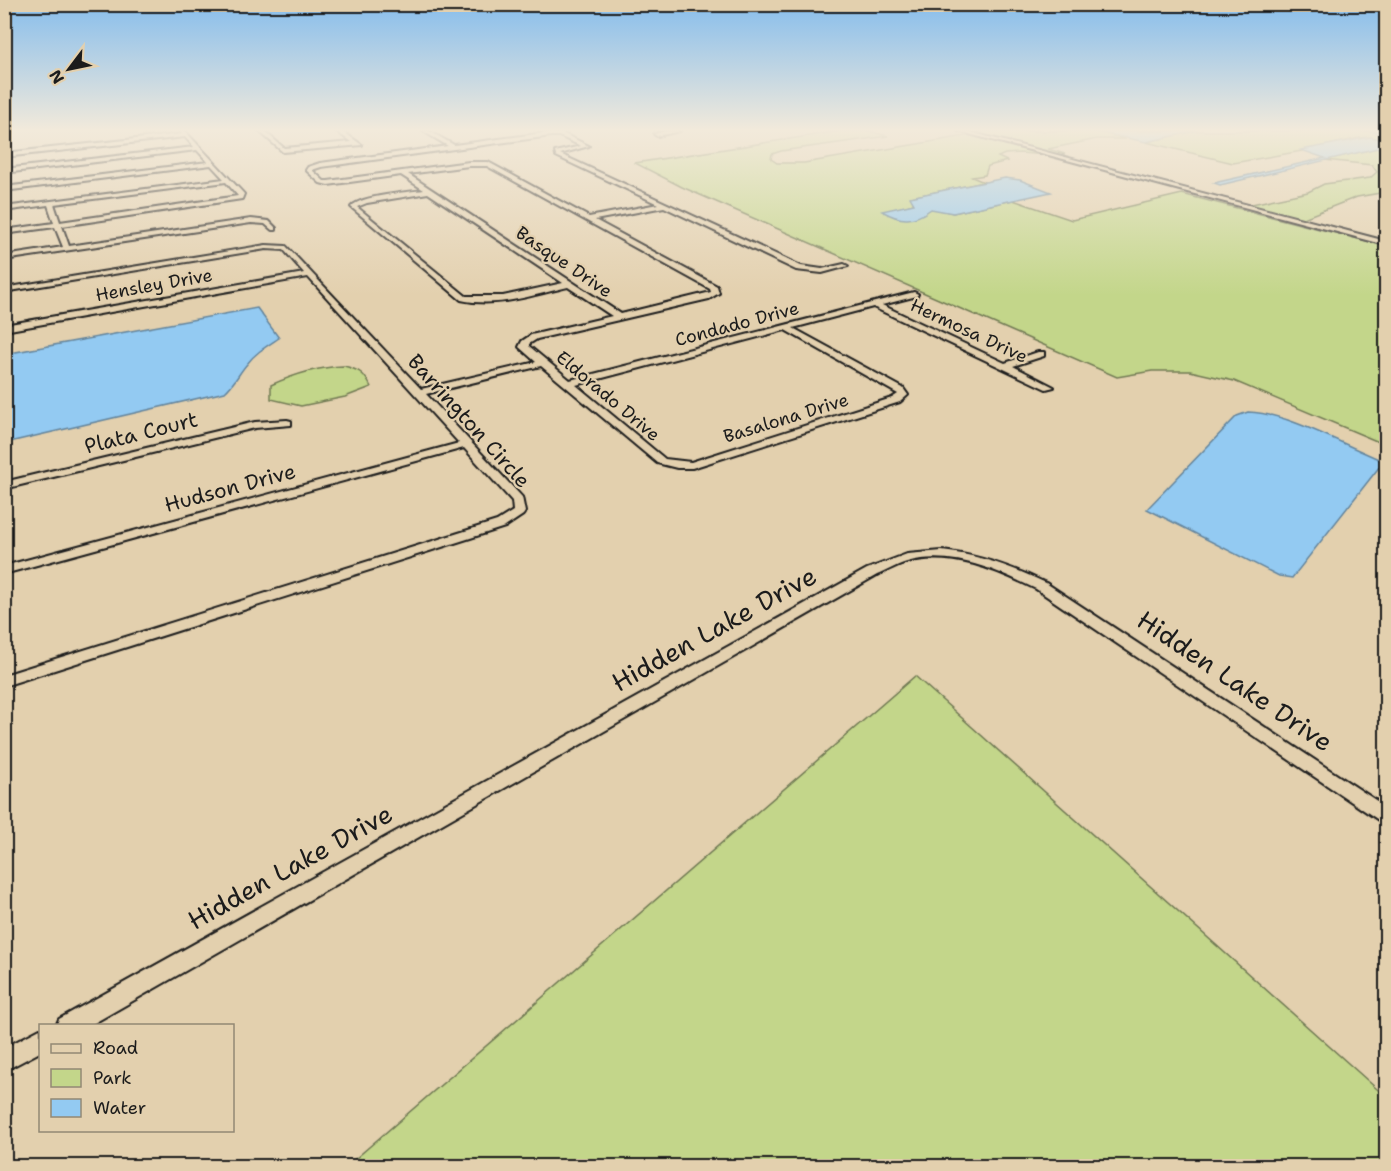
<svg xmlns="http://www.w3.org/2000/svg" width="1391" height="1171" viewBox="0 0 1391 1171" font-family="'Shantell Sans',sans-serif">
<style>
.green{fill:#c3d68a;stroke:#707953;stroke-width:1.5}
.water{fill:#93caf2;stroke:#63849c;stroke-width:1.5}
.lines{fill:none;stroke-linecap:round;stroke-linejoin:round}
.stream{stroke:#63849c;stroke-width:2}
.street-casing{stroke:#1c1c1c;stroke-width:4}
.street{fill:#e3d0ae;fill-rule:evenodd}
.labels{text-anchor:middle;stroke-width:4.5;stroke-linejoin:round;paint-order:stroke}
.far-street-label{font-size:18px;fill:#1c1c1c;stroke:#e3d0ae}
.street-label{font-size:21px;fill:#1c1c1c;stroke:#e3d0ae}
.near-street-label{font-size:26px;fill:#1c1c1c;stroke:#e3d0ae}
</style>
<rect width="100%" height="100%" fill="#e3d0ae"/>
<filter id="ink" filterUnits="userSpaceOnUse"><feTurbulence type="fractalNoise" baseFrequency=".0167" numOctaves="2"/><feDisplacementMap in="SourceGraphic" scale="12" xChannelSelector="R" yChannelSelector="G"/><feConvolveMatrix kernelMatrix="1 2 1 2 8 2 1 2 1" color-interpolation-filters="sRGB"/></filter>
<g filter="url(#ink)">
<path class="green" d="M 841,131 L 869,131 L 888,136 L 781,151 L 772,154 L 771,159 L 777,163 L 804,163 L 971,135 L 1047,155 L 1020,153 L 1005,154 L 998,157 L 1007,161 L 988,166 L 985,175 L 972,177 L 984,182 L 911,197 L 914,204 L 883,212 L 936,209 L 953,213 L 1013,200 L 1072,220 L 1182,194 L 1386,246 L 1386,445 L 1234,381 L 1190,371 L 1152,371 L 1117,377 L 682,187 L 635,163 Z
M 966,131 L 1093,131 L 1126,139 L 1097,139 L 1048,149 L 1065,154 L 1055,155 Z
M 1196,131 L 1386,131 L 1386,140 L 1370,137 L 1359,138 L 1302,151 L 1233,163 L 1146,142 Z
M 1386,146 L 1386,192 L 1357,197 L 1301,219 L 1247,205 L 1308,192 L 1324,184 L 1370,178 L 1377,172 L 1372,165 L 1325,160 Z
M 344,366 C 360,370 364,373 371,387 L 345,397 L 301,406 L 271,399 L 271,385 C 295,374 317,367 344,366 Z
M 915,676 L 1386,1097 L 1386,1166 L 347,1166 Z"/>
<path class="water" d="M 1093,131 L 1196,131 L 1146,142 Z
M 1370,137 L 1386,140 L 1386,146 L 1220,185 L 1214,183 L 1325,158 L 1301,150 Z
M 1005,178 L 1020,180 L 1051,192 L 953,213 L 931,209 C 914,222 901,222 882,211 L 914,204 L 910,197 Z
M 257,308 L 279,338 C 267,346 255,353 247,364 C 239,373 235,383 225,392 L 5,443 L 5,354 Z
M 1248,412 C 1289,413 1345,446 1384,461 L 1292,578 L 1279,576 L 1147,509 L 1237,416 Z"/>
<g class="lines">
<path class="stream" d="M 1370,131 L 1386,134"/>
<defs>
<path id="street" d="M 180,131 L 185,131 L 244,194 L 242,199 L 62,226 L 69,246 L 251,219 L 269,221 L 276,228 L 276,230 L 272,230 L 265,224 L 251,223 L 4,260 L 4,256 L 63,247 L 55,227 L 4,234 L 4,230 L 54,223 L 48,205 L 4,211 L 4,207 L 224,179 L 211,165 L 4,191 L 4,187 L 208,162 L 197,150 L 4,173 L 4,169 L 194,147 L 185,137 L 4,157 L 4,153 L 182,134 ZM 226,182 L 238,196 L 60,222 L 54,204 Z
M 259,131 L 264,131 L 284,148 L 351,142 L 336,131 L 342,131 L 362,145 L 283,152 Z
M 423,131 L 429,131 L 454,145 L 551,132 L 562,133 L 589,146 L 560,154 L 801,266 L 822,269 L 844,264 L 848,266 L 822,273 L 796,270 L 664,207 L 595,220 L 717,286 L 719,293 L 709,299 L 537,339 L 529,344 L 529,346 L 570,380 L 914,292 L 918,294 L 917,296 L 882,305 L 1005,363 L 1038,352 L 1044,352 L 1044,356 L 1013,366 L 1054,387 L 1046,389 L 873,307 L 793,328 L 903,388 L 908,395 L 900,402 L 692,468 L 677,468 L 657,463 L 541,366 L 426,394 L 522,497 L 525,512 L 523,515 L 505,527 L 4,686 L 4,675 L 497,521 L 513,511 L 512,501 L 464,448 L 4,574 L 4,566 L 459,443 L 308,277 L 4,331 L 4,325 L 304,273 L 284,250 L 266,249 L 4,292 L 4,288 L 266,245 L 286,246 L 421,389 L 536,362 L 519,347 L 522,341 L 531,335 L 612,316 L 568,287 C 533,295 498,308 461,300 L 351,207 C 359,196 408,192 424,190 L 401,175 L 328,185 L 320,183 L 306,170 L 308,167 L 320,163 L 448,146 ZM 551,136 L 559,136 L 581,146 L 555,152 L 556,156 L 658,204 L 589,217 L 488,162 L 469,162 L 328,181 L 324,181 L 312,170 L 321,167 ZM 469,166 L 487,166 L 710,289 L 711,292 L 621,314 L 408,174 ZM 428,193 L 563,283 L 503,296 L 466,296 L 357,207 L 367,203 ZM 785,330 L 898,394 L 892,398 L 691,462 L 665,459 L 576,385 Z
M 666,131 L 680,131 L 657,136 L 654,134 Z
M 958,131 L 966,131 L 1386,241 L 1386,245 Z
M 287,420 L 291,421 L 291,425 L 255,428 L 4,489 L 4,482 L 255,422 Z
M 942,551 C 979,555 1012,567 1046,583 L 1386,807 L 1386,823 L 1380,821 L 1036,589 C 997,570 951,550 907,562 C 896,565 887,571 877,575 L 89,1026 L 56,1026 L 59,1019 L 867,569 L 907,554 Z
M 40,1029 L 40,1052 L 4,1071 L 4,1048 Z"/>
</defs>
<use href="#street" class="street-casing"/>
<use href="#street" class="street"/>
</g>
</g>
<linearGradient id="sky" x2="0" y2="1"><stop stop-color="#86bdec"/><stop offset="0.44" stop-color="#f2eadb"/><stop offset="1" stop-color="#f2eadb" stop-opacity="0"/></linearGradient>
<rect width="1391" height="295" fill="url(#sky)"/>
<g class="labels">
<g class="far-street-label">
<text transform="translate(564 262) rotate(34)" y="6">Basque Drive</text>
<text transform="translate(154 285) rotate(-10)" y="6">Hensley Drive</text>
<text transform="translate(737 324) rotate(-15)" y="6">Condado Drive</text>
<text transform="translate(969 331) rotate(25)" y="6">Hermosa Drive</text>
<text transform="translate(608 396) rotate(40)" y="6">Eldorado Drive</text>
<text transform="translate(786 418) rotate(-17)" y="6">Basalona Drive</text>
</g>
<g class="street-label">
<text transform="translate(469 421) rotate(48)" y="7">Barrington Circle</text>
<text transform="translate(141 433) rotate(-14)" y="7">Plata Court</text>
<text transform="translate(230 488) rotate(-15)" y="7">Hudson Drive</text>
</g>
<g class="near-street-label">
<text transform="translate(714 629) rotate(-29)" y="9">Hidden Lake Drive</text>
<text transform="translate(1235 681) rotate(34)" y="9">Hidden Lake Drive</text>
<text transform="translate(290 867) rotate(-29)" y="9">Hidden Lake Drive</text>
</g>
</g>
<rect width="1391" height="1171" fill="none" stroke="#e3d0ae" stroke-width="24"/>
<rect x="12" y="12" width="1367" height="1147" fill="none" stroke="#1c1c1c" stroke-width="2" filter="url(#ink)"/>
<rect x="39" y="1024" width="195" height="108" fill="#e3d0ae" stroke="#938874" stroke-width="1.5"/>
<rect x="51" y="1044" width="30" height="9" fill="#e3d0ae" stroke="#938874" stroke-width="1.5"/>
<text x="93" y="1054" font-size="18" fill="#1c1c1c">Road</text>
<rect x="51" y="1069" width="30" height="18" fill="#c3d68a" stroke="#938874" stroke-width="1.5"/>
<text x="93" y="1084" font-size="18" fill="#1c1c1c">Park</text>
<rect x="51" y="1099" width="30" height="18" fill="#93caf2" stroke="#938874" stroke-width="1.5"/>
<text x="93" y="1114" font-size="18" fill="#1c1c1c">Water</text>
<g transform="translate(69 69) rotate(238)" stroke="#e3d0ae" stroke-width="4.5" paint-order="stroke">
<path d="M0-4.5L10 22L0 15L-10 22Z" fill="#1c1c1c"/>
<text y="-9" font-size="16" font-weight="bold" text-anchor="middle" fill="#1c1c1c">N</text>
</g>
</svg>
